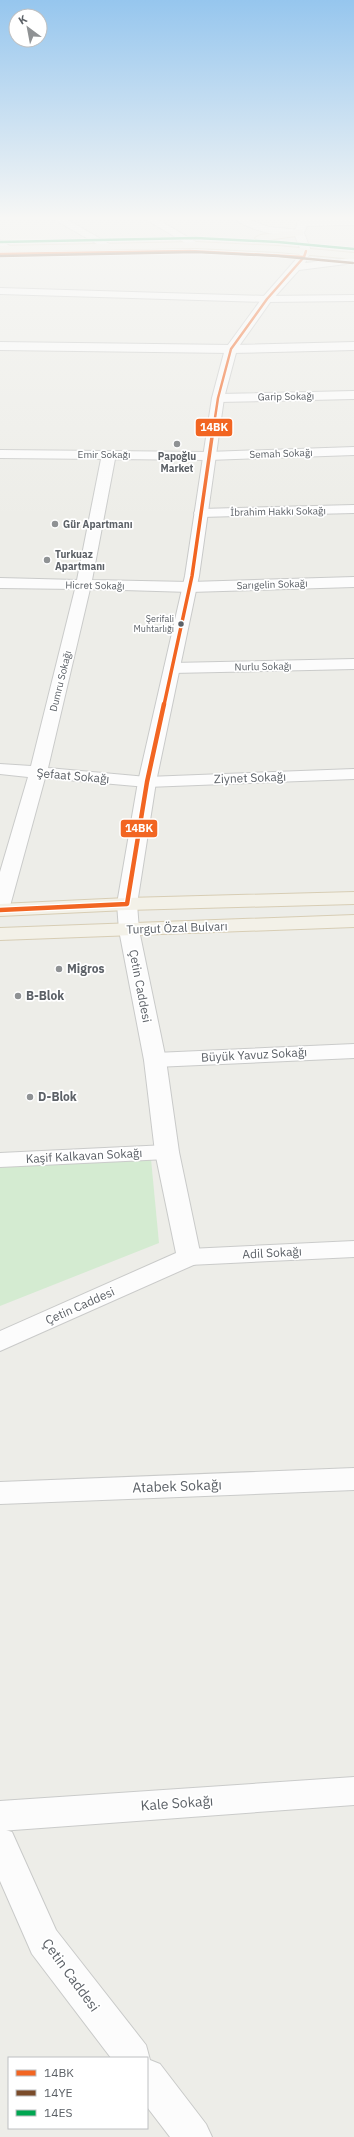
<svg xmlns="http://www.w3.org/2000/svg" width="354" height="2137" viewBox="0 0 354 2137" font-family="'IBM Plex Sans',sans-serif">
<style>
.green{fill:#d4ebd1}
.lines{fill:none;stroke-linecap:round;stroke-linejoin:round}
.street-casing{stroke:#cacbca;stroke-width:2}
.secondary-casing{stroke:#c9cac9;stroke-width:2}
.primary-casing{stroke:#d7cdb4;stroke-width:2}
.street{fill:#fcfcfc;fill-rule:evenodd}
.secondary{fill:#fcfcfc;fill-rule:evenodd}
.primary{fill:#f3f1e8;fill-rule:evenodd}
.bus-1-far2-casing{stroke:#fff;stroke-width:4}
.bus-1-far1-casing{stroke:#fff;stroke-width:5.5}
.bus-1-casing{stroke:#fff;stroke-width:7}
.bus-2-casing{stroke:#fff;stroke-width:4}
.bus-3-casing{stroke:#fff;stroke-width:4}
.bus-1-far2{stroke:#f26522;stroke-width:2.5}
.bus-1-far1{stroke:#f26522;stroke-width:3.5}
.bus-1{stroke:#f26522;stroke-width:4.5}
.bus-2{stroke:#7a4b2a;stroke-width:2.5}
.bus-3{stroke:#00a651;stroke-width:2.5}
.poi-dot{fill:#8f9294;stroke:#fff;stroke-width:1.5}
.bus-dot{fill:#5c6167;stroke:#fff;stroke-width:1.5}
.labels{text-anchor:middle;stroke-width:3.5;stroke-linejoin:round;paint-order:stroke}
.far-bus-label{font-size:9px;fill:#5c6167;stroke:#fff;text-anchor:end}
.far-street-label{font-size:10px;fill:#5c6167;stroke:#fff}
.far-poi-label{font-size:10px;font-weight:bold;fill:#5c6167;stroke:#fff;text-anchor:start}
.street-label{font-size:12px;fill:#5c6167;stroke:#fff}
.poi-label{font-size:12px;font-weight:bold;fill:#5c6167;stroke:#fff;text-anchor:start}
.near-street-label{font-size:14px;fill:#5c6167;stroke:#fff}
.line-badge{stroke:#fff;stroke-width:1.5}
.badge-label{font-size:11px;text-anchor:middle;font-weight:bold;fill:#fff}
</style>
<rect width="100%" height="100%" fill="#edede8"/>
<path class="green" d="M 151,1159 L 159,1243 L 0,1306 L 0,1166 Z"/>
<g class="lines">
<defs>
<path id="street" d="M 55,220 L 68,220 L 113,246 L 112,248 L 104,248 Z
M 147,220 L 159,220 L 201,245 L 196,248 L 192,247 Z
M 237,220 L 251,220 L 269,227 L 299,230 L 304,233 C 296,242 245,229 237,220 Z
M 354,220 L 354,225 L 302,226 L 297,223 L 302,220 Z
M 0,240 L 13,248 L 12,250 L 8,251 L 0,247 Z
M 0,288 L 267,296 L 354,295 L 354,301 L 267,302 L 0,294 Z
M 0,342 L 231,345 L 354,342 L 354,350 L 231,353 L 0,350 Z
M 354,391 L 354,399 L 218,402 L 212,398 L 218,394 Z
M 354,447 L 354,455 L 208,460 L 115,459 L 92,580 L 190,582 L 354,577 L 354,587 L 190,592 L 90,589 L 48,768 L 147,777 L 354,769 L 354,779 L 147,787 L 45,778 L 10,906 L 7,910 L 0,912 L 0,872 L 28,777 L 0,774 L 0,764 L 31,766 L 75,589 L 0,588 L 0,578 L 77,580 L 101,459 L 0,458 L 0,450 L 208,452 Z
M 354,505 L 354,513 L 201,517 L 196,516 L 194,513 L 196,510 L 201,509 Z
M 354,659 L 354,669 L 172,673 L 166,671 L 164,668 L 166,665 L 172,663 Z
M 354,1044 L 354,1058 L 155,1067 L 147,1065 L 144,1060 L 147,1055 L 155,1053 Z
M 167,1145 L 175,1147 L 179,1152 L 175,1157 L 167,1159 L 0,1167 L 0,1153 Z
M 354,1241 L 354,1257 L 189,1265 L 180,1263 L 177,1257 L 180,1251 L 189,1249 Z
M 354,1468 L 354,1490 L 0,1504 L 0,1482 Z
M 354,1777 L 354,1805 L 0,1831 L 0,1801 Z"/>
<path id="secondary" d="M 299,220 L 309,220 L 304,233 L 311,251 L 305,263 L 351,258 L 354,259 L 354,263 L 299,270 L 271,301 L 237,349 L 224,398 L 199,576 L 156,782 L 137,904 L 139,930 L 166,1060 L 179,1152 L 201,1257 L 198,1263 L 0,1351 L 0,1331 L 176,1253 L 155,1152 L 144,1060 L 119,930 L 117,904 L 138,782 L 185,576 L 212,398 L 225,349 L 263,297 L 299,256 L 301,251 L 294,233 Z
M 0,1828 L 12,1832 L 56,1930 L 146,2045 L 150,2060 L 160,2064 L 206,2124 L 212,2137 L 170,2137 L 147,2107 L 147,2058 L 111,2058 L 32,1954 L 0,1881 Z"/>
<path id="primary" d="M 299,230 L 303,231 L 303,235 L 260,241 L 255,238 L 260,235 Z
M 196,242 L 278,246 L 354,253 L 354,259 L 278,252 L 196,248 L 0,252 L 0,246 Z
M 354,892 L 354,904 L 127,910 L 0,916 L 0,904 L 127,898 Z
M 354,915 L 354,927 L 0,940 L 0,928 Z"/>
</defs>
<use href="#street" class="street-casing"/>
<use href="#secondary" class="secondary-casing"/>
<use href="#primary" class="primary-casing"/>
<use href="#street" class="street"/>
<use href="#secondary" class="secondary"/>
<use href="#primary" class="primary"/>
<defs>
<path id="bus-1-far2" d="M 0,254 L 190,251 L 304,257
M 213,431 L 218,398 L 231,349 L 267,299 L 304,257 L 306,251"/>
<path id="bus-1-far1" d="M 164,705 L 192,576 L 213,430"/>
<path id="bus-1" d="M 0,910 L 127,904 L 147,782 L 164,704"/>
<path id="bus-2" d="M 0,256 L 196,252 L 278,256 L 353,263"/>
<path id="bus-3" d="M 0,242 L 196,238 L 278,242 L 354,249"/>
</defs>
<use href="#bus-1-far2" class="bus-1-far2-casing"/>
<use href="#bus-1-far1" class="bus-1-far1-casing"/>
<use href="#bus-1" class="bus-1-casing"/>
<use href="#bus-2" class="bus-2-casing"/>
<use href="#bus-3" class="bus-3-casing"/>
<use href="#bus-1-far2" class="bus-1-far2"/>
<use href="#bus-1-far1" class="bus-1-far1"/>
<use href="#bus-1" class="bus-1"/>
<use href="#bus-2" class="bus-2"/>
<use href="#bus-3" class="bus-3"/>
</g>
<linearGradient id="sky" x2="0" y2="1"><stop stop-color="#96c6ee"/><stop offset="0.42" stop-color="#f7f7f5"/><stop offset="1" stop-color="#f7f7f5" stop-opacity="0"/></linearGradient>
<rect width="354" height="519" fill="url(#sky)"/>
<g class="poi-dot">
<circle cx="177" cy="444" r="4"/>
<circle cx="55" cy="524" r="4"/>
<circle cx="47" cy="560" r="4"/>
<circle cx="59" cy="969" r="4"/>
<circle cx="18" cy="996" r="4"/>
<circle cx="30" cy="1097" r="4"/>
</g>
<circle class="bus-dot" cx="181" cy="624" r="3.5"/>
<g class="labels">
<g class="far-bus-label">
<text x="174" y="622">Şerifali<tspan x="174" dy="10">Muhtarlığı</tspan></text>
</g>
<g class="far-street-label">
<text transform="translate(286 396) rotate(-1)" y="4">Garip Sokağı</text>
<text transform="translate(281 453) rotate(-2)" y="4">Semah Sokağı</text>
<text x="104" y="458">Emir Sokağı</text>
<text transform="translate(278 511) rotate(-1)" y="4">İbrahim Hakkı Sokağı</text>
<text transform="translate(272 584) rotate(-2)" y="4">Sarıgelin Sokağı</text>
<text transform="translate(95 585) rotate(1)" y="4">Hicret Sokağı</text>
<text transform="translate(263 666) rotate(-1)" y="4">Nurlu Sokağı</text>
<text transform="translate(60 681) rotate(-76)" y="4">Dumru Sokağı</text>
</g>
<g class="far-poi-label">
<text x="177" y="460" text-anchor="middle">Papoğlu<tspan x="177" dy="12">Market</tspan></text>
<text x="63" y="528">Gür Apartmanı</text>
<text x="55" y="558">Turkuaz<tspan x="55" dy="12">Apartmanı</tspan></text>
</g>
<g class="street-label">
<text transform="translate(73 776) rotate(5)" y="4">Şefaat Sokağı</text>
<text transform="translate(250 778) rotate(-2)" y="4">Ziynet Sokağı</text>
<text transform="translate(177 928) rotate(-2)" y="4">Turgut Özal Bulvarı</text>
<text transform="translate(140 986) rotate(79)" y="4">Çetin Caddesi</text>
<text transform="translate(254 1055) rotate(-3)" y="4">Büyük Yavuz Sokağı</text>
<text transform="translate(84 1156) rotate(-3)" y="4">Kaşif Kalkavan Sokağı</text>
<text transform="translate(272 1253) rotate(-3)" y="4">Adil Sokağı</text>
<text transform="translate(80 1306) rotate(-24)" y="4">Çetin Caddesi</text>
</g>
<g class="poi-label">
<text x="67" y="973">Migros</text>
<text x="26" y="1000">B-Blok</text>
<text x="38" y="1101">D-Blok</text>
</g>
<g class="near-street-label">
<text transform="translate(177 1486) rotate(-2)" y="5">Atabek Sokağı</text>
<text transform="translate(177 1803) rotate(-4)" y="5">Kale Sokağı</text>
<text transform="translate(71 1975) rotate(54)" y="5">Çetin Caddesi</text>
</g>
</g>
<g class="line-badge">
<rect x="195" y="418" width="38" height="19" rx="4" fill="#f26522"/>
<rect x="120" y="819" width="38" height="19" rx="4" fill="#f26522"/>
</g>
<g class="badge-label">
<text x="214" y="431">14BK</text>
<text x="139" y="832">14BK</text>
</g>
<rect x="8" y="2057" width="140" height="72" fill="#ffffff" stroke="#bec0c2"/>
<rect x="16" y="2070" width="20" height="6" fill="#f26522" stroke="#bec0c2"/>
<text x="44" y="2077" font-size="12" fill="#5c6167">14BK</text>
<rect x="16" y="2090" width="20" height="6" fill="#7a4b2a" stroke="#bec0c2"/>
<text x="44" y="2097" font-size="12" fill="#5c6167">14YE</text>
<rect x="16" y="2110" width="20" height="6" fill="#00a651" stroke="#bec0c2"/>
<text x="44" y="2117" font-size="12" fill="#5c6167">14ES</text>
<g transform="translate(28 28) rotate(328)"><circle r="19" fill="#ffffff" stroke="#bec0c2"/>
<path d="M0-3L7 15L0 10L-7 15Z" fill="#8f9294"/>
<text y="-6" font-size="11" font-weight="bold" text-anchor="middle" fill="#5c6167">K</text>
</g>
</svg>
